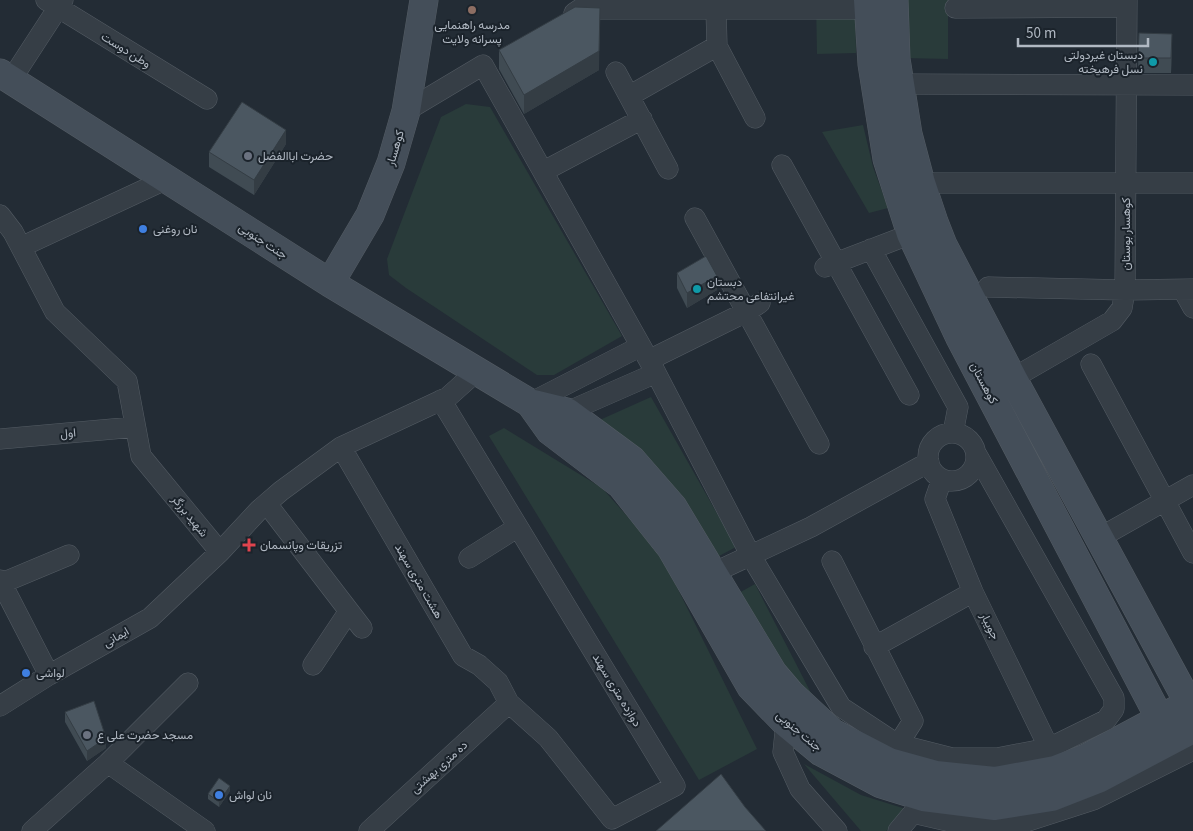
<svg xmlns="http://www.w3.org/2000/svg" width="1193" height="831" viewBox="0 0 1193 831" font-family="'Source Sans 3',Vazirmatn,sans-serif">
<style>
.green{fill:#293b3a}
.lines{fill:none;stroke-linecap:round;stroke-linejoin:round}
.street-casing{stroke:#545c64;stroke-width:21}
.secondary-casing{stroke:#545c64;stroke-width:29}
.street{stroke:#363e46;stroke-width:20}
.secondary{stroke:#444e59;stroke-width:28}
.wall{fill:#404b53}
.shaded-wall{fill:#343d44}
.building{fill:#4b5761;stroke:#343d44}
.education-dot{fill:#8d6e63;stroke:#1b232b;stroke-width:2}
.culture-dot{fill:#0f9aa8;stroke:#1b232b;stroke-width:2}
.worship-dot{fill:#6b7280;stroke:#1b232b;stroke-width:2}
.shop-dot{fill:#3f7fe0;stroke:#1b232b;stroke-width:2}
.health-dot{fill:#e0444e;stroke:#1b232b;stroke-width:2}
.labels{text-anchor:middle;stroke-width:4;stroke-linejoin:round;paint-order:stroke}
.poi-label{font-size:12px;fill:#b1b9c3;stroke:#1b232b;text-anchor:start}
.street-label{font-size:12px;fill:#b1b9c3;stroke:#1b232b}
</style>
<rect width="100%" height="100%" fill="#232c35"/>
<path class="green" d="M 816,0 L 855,0 L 856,53 L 817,54 Z
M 906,0 L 948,0 L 948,59 L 905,58 Z
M 466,104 L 490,107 L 622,336 L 554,375 L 537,375 L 406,288 L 389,275 L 387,259 L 441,117 Z
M 863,125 L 873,167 L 888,208 L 869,213 L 822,132 Z
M 651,397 L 736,547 L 719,556 L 665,479 L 593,423 Z
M 504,428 L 602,488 L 660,553 L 757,749 L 699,780 L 489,436 Z
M 755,584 L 811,693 L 803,696 L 737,594 Z
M 804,764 L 861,795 L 909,810 L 886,831 L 861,831 Z"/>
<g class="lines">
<defs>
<path id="street" d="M 46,0 L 207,99
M 955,8 L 1127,7
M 716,9 L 717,46 L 755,118
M 574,13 L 580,9 L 868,9
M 616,72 L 668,169
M 11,80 L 63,0
M 900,84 L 1193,85
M 629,96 L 717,46
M 406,111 L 483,65 L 656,373 L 751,556 L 841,707 L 897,744 L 952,758 L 997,758 L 1049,748 L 1106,720 L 1114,709 L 1114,698 L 977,455
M 782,165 L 909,395
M 544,171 L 642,119
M 921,183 L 1193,183
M 0,215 L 13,232 L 55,312 L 127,381 L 141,456 L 220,552 L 259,510 L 281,491 L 341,447 L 448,397 L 477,371
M 695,218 L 819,444
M 21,247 L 167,179
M 871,249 L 958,407 L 953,433
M 825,267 L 911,234
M 988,287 L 1125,290 L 1193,289
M 1183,290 L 1193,308
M 649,360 L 746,312 L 760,303
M 1091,364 L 1193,553
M 1001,385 L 1112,321 L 1122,308 L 1125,290 L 1127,0
M 530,403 L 641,346
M 567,412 L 656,373
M928 457a24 24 0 1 1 48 0a24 24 0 1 1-48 0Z
M 0,439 L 135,427
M 341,447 L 463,656 L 479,665 L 498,682 L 509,703 L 548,738 L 612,819 L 675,786 L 441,400
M 942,479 L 935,499 L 973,592 L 1049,748 L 1053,760
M 267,504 L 362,628
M 1099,538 L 1193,485
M 469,558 L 518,527
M 832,561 L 913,721 L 892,754
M 713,573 L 811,527 L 929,462
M 0,580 L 49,675
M 2,583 L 69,555
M 874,647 L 973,592
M 313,665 L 349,611
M 188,683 L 108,763 L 205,831
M 0,706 L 49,675 L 150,618 L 220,552
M 786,723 L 783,752 L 800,789 L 837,831
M 913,813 L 969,826 L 1022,823 L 1093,800 L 1193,750
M 32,831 L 108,763
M 369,831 L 509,703
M 898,831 L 913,813 L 920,803"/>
<path id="secondary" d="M 868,0 L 872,64 L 887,159 L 911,234 L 960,338 L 1169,736
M 894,0 L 896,59 L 908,134 L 921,183 L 934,222 L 943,245 L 1013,379 L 1193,711
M 0,73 L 330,283 L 530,403 L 567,412 L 632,460 L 673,507 L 773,673 L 790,693 L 833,733 L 889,762 L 936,775 L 995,781 L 1055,770 L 1086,758 L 1193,701
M 330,283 L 370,215 L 391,163 L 406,111 L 424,0
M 530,403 L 550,431 L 621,485 L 671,548 L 751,687 L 786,723 L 821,752 L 881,784 L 923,797 L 995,806 L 1052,797 L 1098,779 L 1193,729"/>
</defs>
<use href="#street" class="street-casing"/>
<use href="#secondary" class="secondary-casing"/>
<use href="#street" class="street"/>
<use href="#secondary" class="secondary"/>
</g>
<path class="wall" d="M 1139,33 L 1172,49 L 1171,73 L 1138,73 Z
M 499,50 L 599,70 L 524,114 L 499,69 Z
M 286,144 L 254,195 L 209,167 L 209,152 Z
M 677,273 L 717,290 L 687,308 L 677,288 Z
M 65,712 L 106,748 L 87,761 L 65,722 Z
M 230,791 L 219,807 L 208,799 L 208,794 Z"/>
<path class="shaded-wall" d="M 600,8 L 599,70 L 524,114 L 524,95 Z
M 1172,34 L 1172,49 L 1171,73 L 1171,58 Z
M 286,130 L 286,144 L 254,195 L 254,180 Z
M 717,276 L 717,290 L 687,308 L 687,293 Z
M 106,738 L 106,748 L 87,761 L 87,751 Z
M 230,786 L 230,791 L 219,807 L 219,802 Z"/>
<path class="building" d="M 575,7 L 600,8 L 599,51 L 524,95 L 499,50 Z
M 1139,33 L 1172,34 L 1171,58 L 1138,58 Z
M 242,102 L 286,130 L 254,180 L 209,152 Z
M 706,256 L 717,276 L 687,293 L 677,273 Z
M 94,701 L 106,738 L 87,751 L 65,712 Z
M 721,774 L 745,807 L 766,831 L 656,831 Z
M 219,778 L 230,786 L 219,802 L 208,794 Z"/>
<circle class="education-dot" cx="472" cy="10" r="5"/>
<g class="culture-dot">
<circle cx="1153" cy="62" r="5"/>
<circle cx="697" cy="289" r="5"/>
</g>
<g class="worship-dot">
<circle cx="248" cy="156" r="5"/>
<circle cx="87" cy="735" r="5"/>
</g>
<g class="shop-dot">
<circle cx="143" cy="229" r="5"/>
<circle cx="26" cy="673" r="5"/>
<circle cx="219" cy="795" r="5"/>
</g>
<path class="health-dot" d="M246.5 537.5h5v5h5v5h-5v5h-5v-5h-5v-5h5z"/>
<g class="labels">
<g class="poi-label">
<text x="472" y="29" text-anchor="middle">مدرسه راهنمایی<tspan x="472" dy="14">پسرانه ولایت</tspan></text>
<text x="1143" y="59" text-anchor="end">دبستان غیردولتی<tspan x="1143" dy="14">نسل فرهیخته</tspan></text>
<text x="258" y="160">حضرت اباالفضل</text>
<text x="153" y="233">نان روغنی</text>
<text x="707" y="286">دبستان<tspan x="707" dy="14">غیرانتفاعی محتشم</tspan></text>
<text x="260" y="549">تزریقات وپانسمان</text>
<text x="36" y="677">لواشی</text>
<text x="97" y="739">مسجد حضرت علی ع</text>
<text x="229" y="799">نان لواش</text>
</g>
<g class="street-label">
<text transform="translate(126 50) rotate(32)" y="4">وطن دوست</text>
<text transform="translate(395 148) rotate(-73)" y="4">کوهسار</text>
<text transform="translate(1126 234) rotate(-90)" y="4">کوهسار بوستان</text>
<text transform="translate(263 241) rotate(33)" y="4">جنت جنوبی</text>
<text transform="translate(984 383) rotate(62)" y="4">کوهستان</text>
<text transform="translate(68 433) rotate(-5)" y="4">اول</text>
<text transform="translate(190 516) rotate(51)" y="4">شهید برزگر</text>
<text transform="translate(419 581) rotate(60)" y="4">هشت متری سهند</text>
<text transform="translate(990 626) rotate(64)" y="4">جویبار</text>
<text transform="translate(116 637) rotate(-30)" y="4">ایمانی</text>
<text transform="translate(617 690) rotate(59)" y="4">دوازده متری سهند</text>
<text transform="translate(799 731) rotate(40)" y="4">جنت جنوبی</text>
<text transform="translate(439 767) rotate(-42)" y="4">ده متری بهشتی</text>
</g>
</g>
<path d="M1018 38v8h130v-8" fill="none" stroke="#b1b9c3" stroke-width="2.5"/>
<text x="1026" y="38" font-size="15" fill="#b1b9c3" stroke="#1b232b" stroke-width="4" paint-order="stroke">50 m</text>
</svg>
